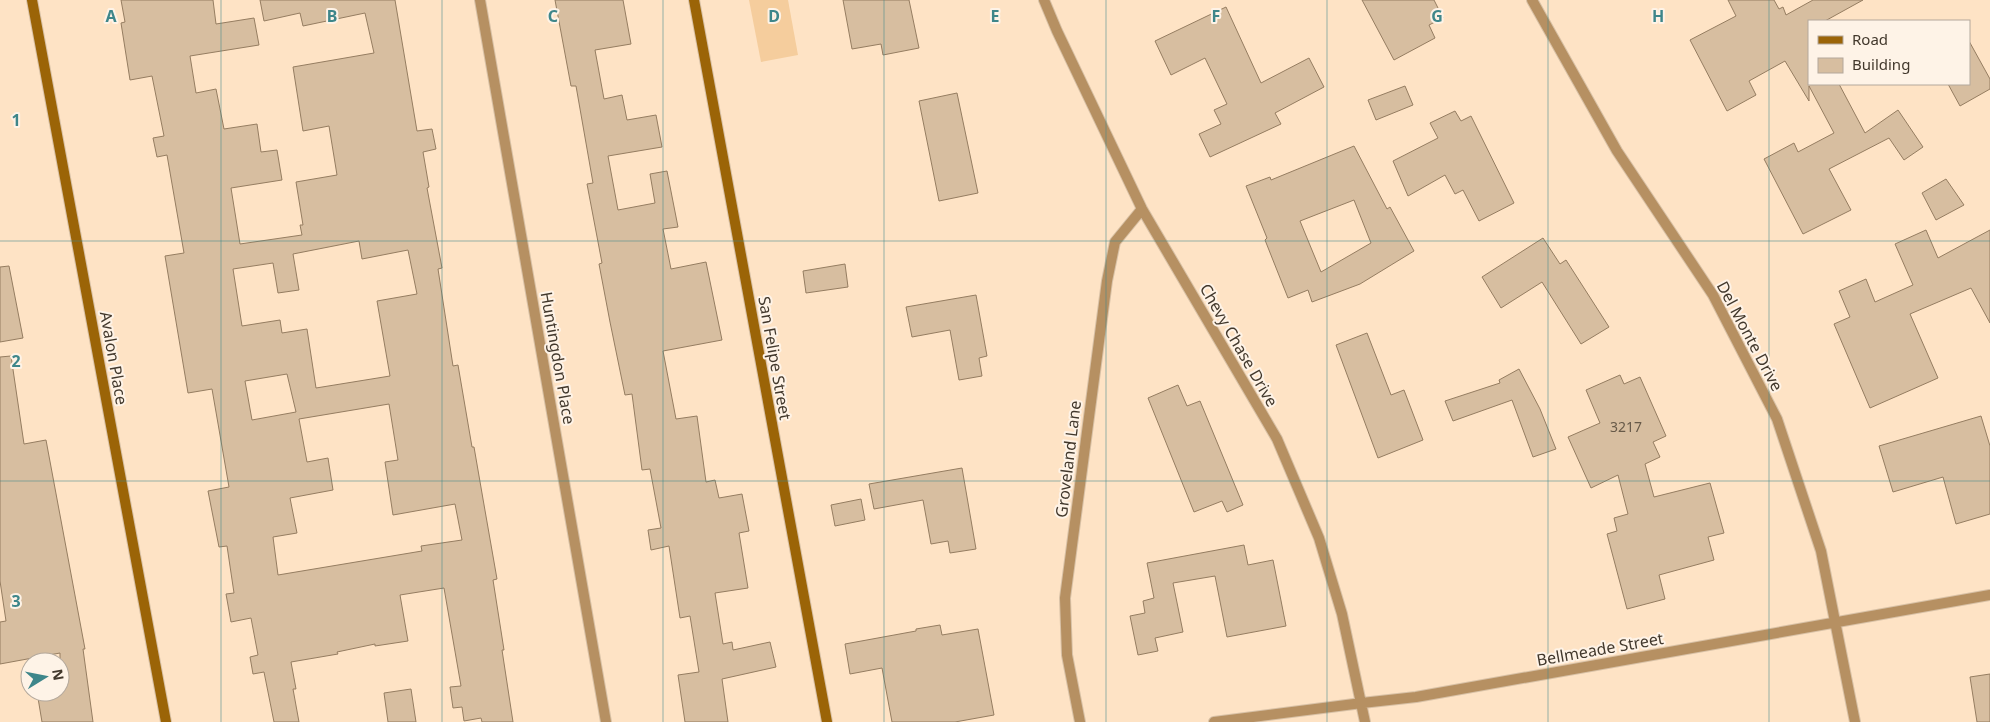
<svg xmlns="http://www.w3.org/2000/svg" width="1990" height="722" viewBox="0 0 1990 722" font-family="'Noto Sans',sans-serif">
<style>
.green{fill:#f5cd9d}
.building{fill:#d7bea0;stroke:#957d61;fill-rule:evenodd}
.lines{fill:none;stroke-linecap:round;stroke-linejoin:round}
.street-casing{stroke:#d8c1a6;stroke-width:12}
.secondary-casing{stroke:#d8c1a6;stroke-width:12}
.street{stroke:#b69062;stroke-width:10}
.secondary{stroke:#9b6407;stroke-width:10}
.grid{fill:none;stroke:#3e868a;stroke-width:1;stroke-opacity:0.55}
.labels{text-anchor:middle;stroke-width:4;stroke-linejoin:round;paint-order:stroke}
.number-label{font-size:14px;fill:#675a49}
.street-label{font-size:16px;fill:#42382c;stroke:#fef3e7}
.grid-label{font-size:16px;text-anchor:middle;font-weight:bold;fill:#3e868a;stroke:#fef3e7;stroke-width:4;stroke-linejoin:round;paint-order:stroke}
</style>
<rect width="100%" height="100%" fill="#fee3c5"/>
<path class="green" d="M 749,0 L 788,0 L 798,55 L 761,62 Z"/>
<path class="building" d="M 121,0 L 213,0 L 216,24 L 254,18 L 259,45 L 190,56 L 196,93 L 216,89 L 224,129 L 257,124 L 261,152 L 277,150 L 282,180 L 231,188 L 240,244 L 302,235 L 300,225 L 303,225 L 296,182 L 337,175 L 329,126 L 303,131 L 293,67 L 374,53 L 365,13 L 303,26 L 300,13 L 264,21 L 260,0 L 395,0 L 417,131 L 432,129 L 436,149 L 423,152 L 429,187 L 427,188 L 442,268 L 438,269 L 453,366 L 458,365 L 472,447 L 474,447 L 483,499 L 497,579 L 493,580 L 504,650 L 502,650 L 513,722 L 482,722 L 481,718 L 464,721 L 462,707 L 453,708 L 450,687 L 461,686 L 444,588 L 400,595 L 408,641 L 375,646 L 375,644 L 337,652 L 338,654 L 291,662 L 296,689 L 293,689 L 299,722 L 274,722 L 264,672 L 253,674 L 250,657 L 258,655 L 251,618 L 231,622 L 226,594 L 234,593 L 227,546 L 219,547 L 208,491 L 229,487 L 212,389 L 188,393 L 165,256 L 184,253 L 167,155 L 157,157 L 153,138 L 164,136 L 152,76 L 130,80 L 121,23 L 125,22 ZM 359,241 L 362,259 L 408,250 L 417,294 L 377,301 L 390,376 L 316,388 L 307,329 L 282,333 L 280,320 L 242,326 L 233,269 L 273,263 L 278,293 L 299,290 L 293,254 ZM 287,374 L 296,412 L 252,420 L 245,381 ZM 389,404 L 398,460 L 385,462 L 393,515 L 455,504 L 462,540 L 421,546 L 422,551 L 278,575 L 273,537 L 297,533 L 290,498 L 333,490 L 328,458 L 307,462 L 299,419 Z
M 555,0 L 623,0 L 631,44 L 595,50 L 604,99 L 622,95 L 627,120 L 656,115 L 662,147 L 608,156 L 618,210 L 655,203 L 650,174 L 667,171 L 678,227 L 663,229 L 671,269 L 706,262 L 722,340 L 663,351 L 676,419 L 697,416 L 706,482 L 715,480 L 719,498 L 742,494 L 749,531 L 739,533 L 748,588 L 715,593 L 723,644 L 732,642 L 733,650 L 770,642 L 776,667 L 722,679 L 728,722 L 685,722 L 678,675 L 699,672 L 690,616 L 680,618 L 669,546 L 651,550 L 648,530 L 661,528 L 650,469 L 642,470 L 632,394 L 625,395 L 610,322 L 599,264 L 602,263 L 587,184 L 593,183 L 576,86 L 571,86 Z
M 843,0 L 909,0 L 919,48 L 883,55 L 881,44 L 852,49 Z
M 1362,0 L 1434,0 L 1443,18 L 1429,25 L 1435,38 L 1394,60 Z
M 1728,0 L 1774,0 L 1779,9 L 1783,7 L 1786,15 L 1813,0 L 1863,0 L 1825,21 L 1809,21 L 1809,84 L 1839,84 L 1865,133 L 1898,110 L 1923,147 L 1904,160 L 1889,138 L 1829,169 L 1851,210 L 1803,234 L 1764,159 L 1794,143 L 1798,152 L 1834,133 L 1809,86 L 1809,101 L 1785,61 L 1749,81 L 1756,95 L 1727,111 L 1690,40 L 1736,16 Z
M 1226,7 L 1261,83 L 1309,58 L 1324,87 L 1275,113 L 1281,124 L 1210,157 L 1199,134 L 1221,124 L 1214,110 L 1227,104 L 1205,58 L 1171,75 L 1155,41 Z
M 1969,41 L 1990,79 L 1990,89 L 1960,106 L 1948,84 L 1969,84 Z
M 1405,86 L 1413,105 L 1376,120 L 1368,100 Z
M 957,93 L 978,193 L 939,201 L 919,101 Z
M 1455,111 L 1461,121 L 1471,116 L 1514,203 L 1479,221 L 1463,190 L 1455,194 L 1445,175 L 1408,196 L 1393,161 L 1438,138 L 1430,123 Z
M 1354,146 L 1387,209 L 1390,207 L 1414,251 L 1360,284 L 1312,302 L 1308,290 L 1288,298 L 1265,240 L 1267,238 L 1246,186 L 1270,177 L 1271,180 ZM 1354,200 L 1371,243 L 1321,272 L 1300,221 Z
M 1946,179 L 1964,205 L 1936,220 L 1922,193 Z
M 1926,230 L 1938,258 L 1990,230 L 1990,323 L 1971,288 L 1910,314 L 1938,378 L 1870,408 L 1834,324 L 1850,317 L 1839,291 L 1866,279 L 1875,302 L 1913,285 L 1895,244 Z
M 1543,238 L 1560,264 L 1566,260 L 1609,327 L 1581,344 L 1542,282 L 1501,308 L 1482,277 Z
M 845,264 L 848,287 L 806,293 L 803,271 Z
M 9,266 L 23,338 L 0,342 L 0,267 Z
M 976,295 L 987,356 L 979,358 L 982,376 L 959,380 L 950,330 L 912,337 L 906,307 Z
M 1367,333 L 1391,395 L 1404,390 L 1423,440 L 1378,458 L 1336,345 Z
M 11,356 L 24,444 L 46,440 L 85,649 L 83,649 L 93,722 L 42,722 L 37,692 L 60,692 L 60,653 L 0,664 L 0,622 L 6,621 L 0,581 L 0,357 Z
M 1519,369 L 1540,409 L 1556,449 L 1533,457 L 1512,400 L 1453,421 L 1445,401 L 1500,383 L 1499,380 Z
M 1620,375 L 1624,384 L 1640,377 L 1666,436 L 1653,442 L 1660,457 L 1645,464 L 1654,497 L 1710,483 L 1724,533 L 1708,537 L 1714,560 L 1659,575 L 1665,599 L 1627,609 L 1607,534 L 1617,531 L 1614,518 L 1628,514 L 1618,475 L 1591,488 L 1568,437 L 1600,423 L 1586,390 Z
M 1178,385 L 1187,406 L 1200,401 L 1243,505 L 1227,512 L 1222,501 L 1194,512 L 1148,398 Z
M 1981,416 L 1990,446 L 1990,514 L 1956,524 L 1943,477 L 1893,492 L 1879,446 Z
M 962,468 L 976,549 L 950,553 L 948,541 L 931,544 L 923,500 L 874,509 L 869,484 Z
M 861,499 L 865,520 L 835,526 L 831,505 Z
M 1244,545 L 1248,565 L 1273,560 L 1286,626 L 1227,637 L 1215,576 L 1173,583 L 1183,632 L 1155,638 L 1158,651 L 1138,655 L 1130,616 L 1145,613 L 1143,601 L 1154,598 L 1147,563 Z
M 940,625 L 942,635 L 978,629 L 994,715 L 955,722 L 892,722 L 882,668 L 850,674 L 845,644 L 916,631 L 916,629 Z
M 1990,674 L 1990,722 L 1977,722 L 1970,677 Z
M 411,689 L 416,722 L 388,722 L 384,693 Z"/>
<g class="lines">
<defs>
<path id="street" d="M 480,0 L 606,722
M 1044,0 L 1057,31 L 1142,209 L 1277,439 L 1319,538 L 1342,614 L 1365,722
M 1532,0 L 1617,151 L 1713,295 L 1777,419 L 1821,551 L 1855,722
M 1080,722 L 1067,655 L 1065,598 L 1107,281 L 1115,242 L 1142,209
M 1214,722 L 1362,703 L 1416,697 L 1990,595"/>
<path id="secondary" d="M 32,0 L 166,722
M 694,0 L 827,722"/>
</defs>
<use href="#street" class="street-casing"/>
<use href="#secondary" class="secondary-casing"/>
<use href="#street" class="street"/>
<use href="#secondary" class="secondary"/>
</g>
<path class="grid" d="M 221,0 L 221,722M 442,0 L 442,722M 663,0 L 663,722M 884,0 L 884,722M 1106,0 L 1106,722M 1327,0 L 1327,722M 1548,0 L 1548,722M 1769,0 L 1769,722M 0,241 L 1990,241M 0,481 L 1990,481"/>
<g class="labels">
<g class="number-label">
<text x="1626" y="432">3217</text>
</g>
<g class="street-label">
<text transform="translate(1750 336) rotate(62)" y="6">Del Monte Drive</text>
<text transform="translate(1239 345) rotate(60)" y="6">Chevy Chase Drive</text>
<text transform="translate(114 358) rotate(80)" y="6">Avalon Place</text>
<text transform="translate(558 358) rotate(80)" y="6">Huntingdon Place</text>
<text transform="translate(775 358) rotate(80)" y="6">San Felipe Street</text>
<text transform="translate(1068 459) rotate(-83)" y="6">Groveland Lane</text>
<text transform="translate(1600 649) rotate(-10)" y="6">Bellmeade Street</text>
</g>
</g>
<g class="grid-label">
<text x="111" y="22">A</text>
<text x="332" y="22">B</text>
<text x="553" y="22">C</text>
<text x="774" y="22">D</text>
<text x="995" y="22">E</text>
<text x="1216" y="22">F</text>
<text x="1437" y="22">G</text>
<text x="1658" y="22">H</text>
<text x="16" y="126">1</text>
<text x="16" y="367">2</text>
<text x="16" y="607">3</text>
</g>
<rect x="1808" y="20" width="162" height="65" fill="#fef3e7" stroke="#b3a89c"/>
<rect x="1818" y="36" width="25" height="8" fill="#9b6407" stroke="#b3a89c"/>
<text x="1852" y="45" font-size="15" fill="#42382c">Road</text>
<rect x="1818" y="58" width="25" height="15" fill="#d7bea0" stroke="#b3a89c"/>
<text x="1852" y="70" font-size="15" fill="#42382c">Building</text>
<g transform="translate(45 677) rotate(80)"><circle r="24" fill="#fef3e7" stroke="#b3a89c"/>
<path d="M0-4L9 19L0 12L-9 19Z" fill="#3e868a"/>
<text y="-8" font-size="14" font-weight="bold" text-anchor="middle" fill="#42382c">N</text>
</g>
</svg>
